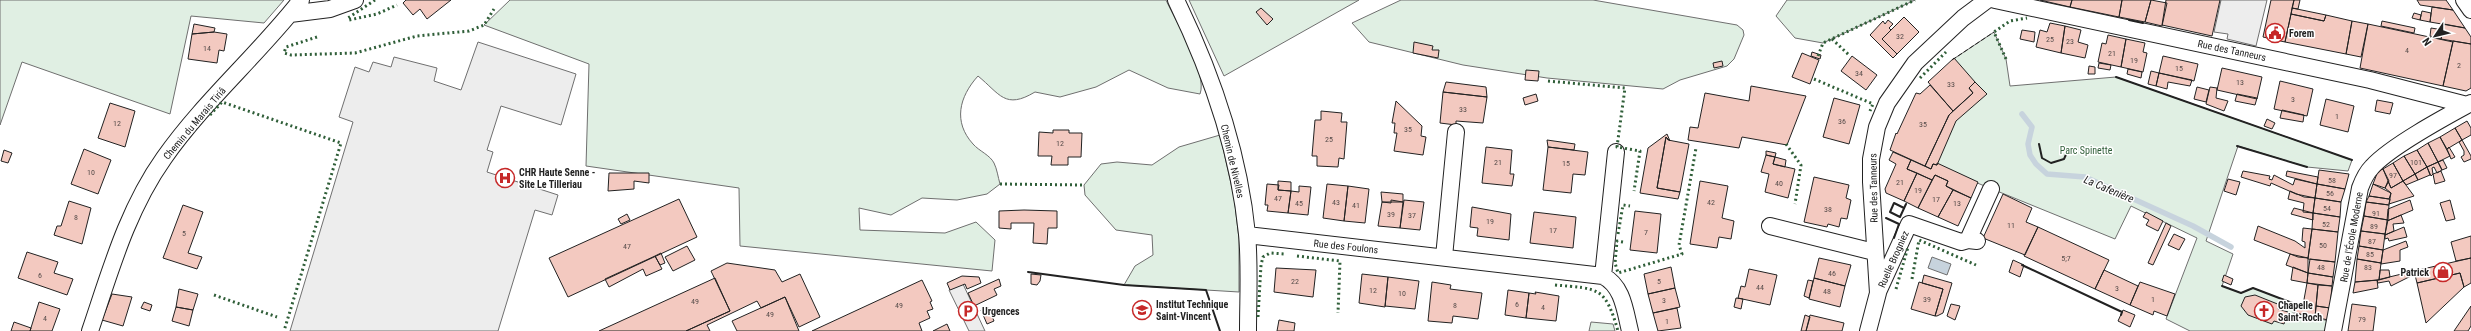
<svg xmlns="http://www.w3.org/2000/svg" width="2471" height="331" viewBox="0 0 2471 331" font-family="'Roboto Condensed',sans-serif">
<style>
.green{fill:#e0efe3;stroke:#6f6f6f}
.parking{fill:#ededed;stroke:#6f6f6f}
.water{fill:#c7d3dd;stroke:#6f6f6f}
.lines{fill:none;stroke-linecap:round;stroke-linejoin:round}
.stream{stroke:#c7d3dd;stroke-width:5.5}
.building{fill:#f3c9c0;stroke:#222}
.minor-casing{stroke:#222;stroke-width:18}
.minor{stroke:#fff;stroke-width:16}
.hedge{stroke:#2f5e38;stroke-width:3;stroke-dasharray:2 3;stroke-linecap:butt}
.fence{stroke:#222;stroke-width:1;stroke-dasharray:5 2;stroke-linecap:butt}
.wall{stroke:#222;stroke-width:2}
.labels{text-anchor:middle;stroke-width:3;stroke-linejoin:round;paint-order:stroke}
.number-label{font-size:8px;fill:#564c4a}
.poi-label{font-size:10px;font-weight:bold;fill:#222;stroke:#fff;text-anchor:start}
.street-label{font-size:10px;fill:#222;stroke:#fff}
.park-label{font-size:10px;fill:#2f5e38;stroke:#fff}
.water-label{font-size:11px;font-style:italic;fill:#222;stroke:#fff}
</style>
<rect width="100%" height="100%" fill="#fff"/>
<path class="green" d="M 0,0 L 284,0 L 264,23 L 191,16 L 170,114 L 22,62 L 0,125 Z
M 510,0 L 1166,0 C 1175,20 1208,74 1200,94 L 1168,88 L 1129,70 L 1096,87 L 1060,97 L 1035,92 C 1005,110 1000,94 978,76 C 959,97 953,122 973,144 C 979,151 990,155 994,163 C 997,169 998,177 1000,184 L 987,194 L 957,200 L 922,198 L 891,215 L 859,208 L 860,230 L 945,233 L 976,222 L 995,240 L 992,271 L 740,246 L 739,188 L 586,166 L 589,64 L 484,25 Z
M 1189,0 L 1359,0 L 1224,76 Z
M 1401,0 L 1593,0 L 1737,25 L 1743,30 L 1744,35 L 1734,59 L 1727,66 L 1680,80 L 1663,89 L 1547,78 L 1463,65 L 1369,42 L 1352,23 Z
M 1787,0 L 1915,0 L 1823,43 L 1795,38 L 1776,16 Z
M 1994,32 L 2006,59 L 2010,86 L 2116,77 L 2352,160 L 2348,171 L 2307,167 L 2238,146 L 2206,241 L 2233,254 L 2222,286 L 2241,293 L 2253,288 L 2295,304 L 2293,313 L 2329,321 L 2327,331 L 2190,331 L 2166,319 L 2197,238 L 2131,206 L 2115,239 L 1933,165 L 1954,119 L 1983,95 L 1952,60 Z
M 1220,135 L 1234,197 L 1239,239 L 1239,292 L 1124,285 L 1135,266 L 1153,255 L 1152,235 L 1116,230 L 1085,195 L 1084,185 L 1101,164 L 1117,162 L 1152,165 L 1179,147 Z
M 1591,322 L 1613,324 L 1615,331 L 1589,331 Z"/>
<path class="parking" d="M 2221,0 L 2267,0 L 2256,46 L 2227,39 L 2228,34 L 2214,32 Z
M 478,42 L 576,74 L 561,125 L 501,106 L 487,150 L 493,152 L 487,172 L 558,195 L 552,215 L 535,210 L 498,331 L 290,331 L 353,122 L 339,117 L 355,67 L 369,72 L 373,62 L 391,67 L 394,57 L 437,68 L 434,81 L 461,90 Z
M 963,284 L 985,331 L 969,331 L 949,290 Z"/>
<path class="water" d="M 1932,257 L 1951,264 L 1947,275 L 1928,268 Z"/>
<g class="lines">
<path class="stream" d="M 2022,114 L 2032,127 L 2028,144 L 2030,155 L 2036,164 L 2047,174 L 2085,177 L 2193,226 L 2231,247"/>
</g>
<path class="building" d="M 406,0 L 451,0 L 427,19 L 420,9 L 413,15 L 403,3 Z
M 2040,0 L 2072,0 L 2070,7 Z
M 2072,0 L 2122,0 L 2119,17 L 2070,7 Z
M 2122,0 L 2151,0 L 2145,22 L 2119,17 Z
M 2151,0 L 2167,3 L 2162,26 L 2145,22 Z
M 2166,0 L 2220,0 L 2212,36 L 2162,25 Z
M 2271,0 L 2294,0 L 2285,42 L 2263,37 Z
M 2294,0 L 2300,0 L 2298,9 L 2292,8 Z
M 2417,0 L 2446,0 L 2453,10 L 2420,5 Z
M 2432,7 L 2453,10 L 2465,28 L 2430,22 Z
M 1261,8 L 1273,19 L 1267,25 L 1256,12 Z
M 2292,8 L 2326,15 L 2324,21 L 2291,14 Z
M 2422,11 L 2431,13 L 2430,22 L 2420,20 Z
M 2414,13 L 2421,15 L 2420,20 L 2412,18 Z
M 2291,14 L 2324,21 L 2326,15 L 2352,21 L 2346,54 L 2285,42 Z
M 1904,17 L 1919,32 L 1897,54 L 1882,39 Z
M 1888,20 L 1893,24 L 1889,28 L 1891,30 L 1882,39 L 1897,54 L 1893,58 L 1870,35 L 1883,21 L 1885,24 Z
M 2352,21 L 2368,24 L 2361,57 L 2346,54 Z
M 2382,21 L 2415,28 L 2414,33 L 2381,26 Z
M 2050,23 L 2065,26 L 2061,53 L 2036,47 L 2040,30 L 2047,32 Z
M 194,24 L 215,28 L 214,32 L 192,34 Z
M 2368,24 L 2453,42 L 2443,86 L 2360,68 Z
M 2444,24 L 2465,28 L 2471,37 L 2471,44 L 2441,39 Z
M 2065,26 L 2081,30 L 2078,42 L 2088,45 L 2085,58 L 2061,53 Z
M 2431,28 L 2443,30 L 2441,39 L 2430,36 Z
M 2022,30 L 2035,32 L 2034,42 L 2020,39 Z
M 214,32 L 227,34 L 224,51 L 219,50 L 217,63 L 188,59 L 192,34 Z
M 2108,35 L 2126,39 L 2121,67 L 2098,62 L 2102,43 L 2106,44 Z
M 2126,39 L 2145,43 L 2143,52 L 2147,53 L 2143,72 L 2121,67 Z
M 2453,41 L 2471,44 L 2471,88 L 2466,91 L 2443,86 Z
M 1414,42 L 1433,46 L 1432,50 L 1439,50 L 1438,58 L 1413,53 Z
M 1812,52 L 1821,55 L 1820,59 L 1811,56 Z
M 1802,53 L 1819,60 L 1810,84 L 1792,77 Z
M 1852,56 L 1877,75 L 1866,90 L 1841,71 Z
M 2163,56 L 2198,64 L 2194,81 L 2159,73 Z
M 1954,58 L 1975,82 L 1969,88 L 1973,93 L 1953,111 L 1928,82 Z
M 1722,61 L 1723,66 L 1714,68 L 1713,63 Z
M 2099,63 L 2111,65 L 2110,70 L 2098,68 Z
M 2089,66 L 2095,67 L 2095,74 L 2088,74 Z
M 2222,68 L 2262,77 L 2257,99 L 2217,90 Z
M 2128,69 L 2142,72 L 2141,78 L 2127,74 Z
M 1526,70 L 1539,71 L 1538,81 L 1525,80 Z
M 2151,71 L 2159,73 L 2156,86 L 2148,84 Z
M 2159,73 L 2192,80 L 2190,86 L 2168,82 L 2167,89 L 2156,86 Z
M 2280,81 L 2313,89 L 2307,116 L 2274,109 Z
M 1446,82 L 1486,87 L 1487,97 L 1443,92 Z
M 1975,82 L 1987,94 L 1956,121 L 1937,165 L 1933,164 L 1931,169 L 1925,166 L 1949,115 L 1973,93 L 1969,88 Z
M 1930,85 L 1953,111 L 1949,115 L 1925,166 L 1890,150 L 1896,133 L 1897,134 L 1916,93 L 1920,94 Z
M 1751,86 L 1806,96 L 1787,145 L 1742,137 L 1739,148 L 1688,140 L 1690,127 L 1698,128 L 1705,93 L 1749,101 Z
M 2197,87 L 2209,90 L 2206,102 L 2194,99 Z
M 2210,87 L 2217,88 L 2216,98 L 2228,101 L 2224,111 L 2206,104 Z
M 1443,92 L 1487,97 L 1483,123 L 1456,121 L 1456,125 L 1440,123 Z
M 1536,94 L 1538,101 L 1525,105 L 1523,98 Z
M 2237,94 L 2257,98 L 2255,105 L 2235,101 Z
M 1834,98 L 1860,105 L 1849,144 L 1823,137 Z
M 2326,99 L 2354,106 L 2348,132 L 2320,125 Z
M 2377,100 L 2393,103 L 2390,114 L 2375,111 Z
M 1396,101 L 1422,126 L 1421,136 L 1426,137 L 1423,155 L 1394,151 L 1397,133 L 1394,133 L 1395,123 L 1392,123 Z
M 110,103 L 135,111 L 125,147 L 98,138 Z
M 2282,110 L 2304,115 L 2303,122 L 2280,118 Z
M 1321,111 L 1342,113 L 1341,122 L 1347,122 L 1344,159 L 1339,158 L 1338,167 L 1317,166 L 1317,156 L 1312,156 L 1315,120 L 1321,120 Z
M 2267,119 L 2275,123 L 2272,129 L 2264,126 Z
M 2467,121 L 2471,128 L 2471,135 L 2462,140 L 2455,128 Z
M 2455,128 L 2462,140 L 2447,149 L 2440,137 Z
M 1053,130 L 1069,130 L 1069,133 L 1082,133 L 1081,157 L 1068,157 L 1068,165 L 1051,165 L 1052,156 L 1038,156 L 1039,132 L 1053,133 Z
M 1667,134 L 1670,141 L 1666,137 L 1657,188 L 1680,192 L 1678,199 L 1640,193 L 1648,148 Z
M 1666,137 L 1668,140 L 1689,144 L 1680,192 L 1657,188 Z
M 2440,137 L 2450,156 L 2438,162 L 2428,143 Z
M 1547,140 L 1575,144 L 1574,150 L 1548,147 Z
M 2462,140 L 2471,156 L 2471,159 L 2464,162 L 2461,157 L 2464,155 L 2464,151 L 2459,142 Z
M 2428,143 L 2438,162 L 2427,167 L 2417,150 Z
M 1486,147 L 1512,150 L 1510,174 L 1514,174 L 1512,186 L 1482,183 Z
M 1548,147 L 1588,152 L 1585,175 L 1573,174 L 1571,193 L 1543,190 Z
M 2449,147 L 2455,157 L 2451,159 L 2447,149 Z
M 84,149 L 111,160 L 98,194 L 71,184 Z
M 4,150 L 12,153 L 8,163 L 1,161 Z
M 2417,150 L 2427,167 L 2415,174 L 2404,156 Z
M 1766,151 L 1776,153 L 1775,157 L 1786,160 L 1785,167 L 1773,164 L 1775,157 L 1766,155 Z
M 1893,152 L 1911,160 L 1907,169 L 1917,173 L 1904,201 L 1886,193 L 1885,189 L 1896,164 L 1889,160 Z
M 1766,155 L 1775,157 L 1773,164 L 1795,169 L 1788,198 L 1765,192 L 1769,174 L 1761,172 Z
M 2404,156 L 2415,174 L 2403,181 L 2393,163 Z
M 1911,160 L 1931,169 L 1933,164 L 1937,165 L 1937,163 L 1978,182 L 1971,198 L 1946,186 L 1948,181 L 1935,175 L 1932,180 L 1907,169 Z
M 2443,160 L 2447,168 L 2442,170 L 2438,162 Z
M 2438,162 L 2442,170 L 2437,173 L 2434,167 L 2432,168 L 2433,174 L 2431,176 L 2427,167 Z
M 2393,163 L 2403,181 L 2391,188 L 2383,169 Z
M 2427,167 L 2430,175 L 2418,180 L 2415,174 Z
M 2383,169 L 2389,181 L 2385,188 L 2373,184 L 2378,171 Z
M 2319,170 L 2349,174 L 2345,189 L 2317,184 Z
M 2243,171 L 2270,176 L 2269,179 L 2272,180 L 2274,175 L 2293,185 L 2295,179 L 2317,184 L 2315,198 L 2296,194 L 2271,183 L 2270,186 L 2241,177 Z
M 2287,171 L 2318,177 L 2317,184 L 2286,176 Z
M 2441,171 L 2445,181 L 2435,184 L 2433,174 Z
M 609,173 L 649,173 L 649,183 L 634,181 L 634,189 L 608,191 Z
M 1917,173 L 1932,180 L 1918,208 L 1904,201 Z
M 2415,174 L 2418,180 L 2406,185 L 2403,181 Z
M 1935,175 L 1948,181 L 1946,186 L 1953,190 L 1938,217 L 1918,208 Z
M 1814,177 L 1849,185 L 1846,198 L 1851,200 L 1847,219 L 1841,218 L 1839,227 L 1828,224 L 1827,227 L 1804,222 Z
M 2228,179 L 2240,182 L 2236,195 L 2224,191 Z
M 1278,181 L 1291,182 L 1291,191 L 1278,190 Z
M 1700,181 L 1728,186 L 1722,218 L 1734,221 L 1731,239 L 1719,237 L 1717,248 L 1690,244 Z
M 2388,181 L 2391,188 L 2403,181 L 2414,196 L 2389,204 L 2391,193 L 2385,188 Z
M 1267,184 L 1279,185 L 1278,190 L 1291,191 L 1288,213 L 1267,211 L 1268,205 L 1265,205 Z
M 1327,184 L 1348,186 L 1344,221 L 1323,218 Z
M 2317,184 L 2345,189 L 2341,202 L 2315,198 Z
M 2373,184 L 2391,193 L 2389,199 L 2369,196 Z
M 1299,186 L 1311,187 L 1308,215 L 1288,213 L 1291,191 L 1299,192 Z
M 1348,186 L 1369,189 L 1365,223 L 1344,221 Z
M 1953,190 L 1971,198 L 1958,226 L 1938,217 Z
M 2290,191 L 2304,197 L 2315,198 L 2313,213 L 2303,212 L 2304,203 L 2288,199 Z
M 1381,192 L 1403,194 L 1403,202 L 1382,202 Z
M 2003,194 L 2032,208 L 2026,222 L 2038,227 L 2025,255 L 1983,238 Z
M 2369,196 L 2389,199 L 2390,199 L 2389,205 L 2366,202 Z
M 2315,198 L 2341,202 L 2340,217 L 2313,213 Z
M 679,199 L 697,237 L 568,297 L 549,258 Z
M 1391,200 L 1403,202 L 1400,228 L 1378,226 L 1382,202 L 1391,203 Z
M 1404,200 L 1424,202 L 1420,230 L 1400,228 Z
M 2410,200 L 2413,210 L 2387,221 L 2388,209 Z
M 2450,200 L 2455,219 L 2446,221 L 2440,203 Z
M 69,201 L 91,208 L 82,244 L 54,235 L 57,226 L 61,226 Z
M 2366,202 L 2389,205 L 2388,220 L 2364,216 Z
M 183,205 L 203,212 L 188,253 L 202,257 L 197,269 L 163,258 Z
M 1472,207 L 1511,214 L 1509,240 L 1477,236 L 1478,228 L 1470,227 Z
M 2294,208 L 2313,213 L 2313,220 L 2291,214 Z
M 1024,210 L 1057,211 L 1057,228 L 1048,228 L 1047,244 L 1033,243 L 1034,223 L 1011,223 L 1011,229 L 999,228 L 999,211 Z
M 1635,211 L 1661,214 L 1657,253 L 1630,250 Z
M 1534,212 L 1576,217 L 1573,248 L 1530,243 Z
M 2146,212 L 2163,221 L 2158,231 L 2146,225 L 2149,220 L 2143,217 Z
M 2313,213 L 2340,217 L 2338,232 L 2312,229 Z
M 627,214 L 630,220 L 621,224 L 618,219 Z
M 2401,215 L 2404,223 L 2393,224 L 2394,231 L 2385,235 L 2387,221 Z
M 2364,216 L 2388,220 L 2385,234 L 2361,231 Z
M 2166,223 L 2171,226 L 2153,265 L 2148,263 Z
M 2258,226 L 2295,241 L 2305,248 L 2305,242 L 2302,241 L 2303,228 L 2312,229 L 2308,258 L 2298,257 L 2254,240 Z
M 2038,227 L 2109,260 L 2095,289 L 2024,256 Z
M 2404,227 L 2407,237 L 2389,241 L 2388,238 L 2385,239 L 2385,235 Z
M 2312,229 L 2338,232 L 2335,262 L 2308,259 Z
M 2361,231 L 2385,234 L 2383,250 L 2359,246 Z
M 2174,234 L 2185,239 L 2179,250 L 2168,245 Z
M 2471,236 L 2471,258 L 2456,261 L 2451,242 Z
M 2406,241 L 2408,247 L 2400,250 L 2400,261 L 2381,264 L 2383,250 Z
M 687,246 L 695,260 L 673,271 L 665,257 Z
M 2359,246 L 2383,250 L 2381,263 L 2357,259 Z
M 27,252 L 58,262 L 54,273 L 73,279 L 67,295 L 18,278 Z
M 661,253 L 665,263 L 660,265 L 655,256 Z
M 2290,254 L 2308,258 L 2308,273 L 2286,265 Z
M 655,256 L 662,269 L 646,276 L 643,269 L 609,287 L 605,279 Z
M 1819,258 L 1851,265 L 1845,286 L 1814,278 Z
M 2471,258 L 2471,283 L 2464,287 L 2460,273 L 2417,283 L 2414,271 Z
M 2310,259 L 2335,262 L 2333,277 L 2308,273 Z
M 2357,259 L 2381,263 L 2379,280 L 2355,282 Z
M 2013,260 L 2024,265 L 2020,277 L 2009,272 Z
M 727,263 L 775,270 L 782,282 L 800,274 L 820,317 L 799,327 L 785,297 L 761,308 L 757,301 L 707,325 L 710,331 L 686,331 L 730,311 L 711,271 Z
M 1671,267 L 1675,288 L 1648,294 L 1644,274 Z
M 2293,267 L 2308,273 L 2307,283 L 2291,280 Z
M 1276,268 L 1316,270 L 1313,297 L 1274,292 Z
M 1749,269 L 1777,275 L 1770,305 L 1738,298 L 1741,286 L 1745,287 Z
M 2104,270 L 2138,286 L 2130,305 L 2095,289 Z
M 2380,270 L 2389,270 L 2390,277 L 2379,280 Z
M 2414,271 L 2415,274 L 2391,286 L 2389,281 L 2378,283 L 2377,280 Z
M 2308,273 L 2333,277 L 2332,286 L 2307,283 Z
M 2460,273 L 2464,287 L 2426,323 L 2417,283 Z
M 1031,274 L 1041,275 L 1040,281 L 1037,285 L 1031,284 Z
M 1362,274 L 1388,277 L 1385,307 L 1359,303 Z
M 1924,275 L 1952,283 L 1943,313 L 1937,316 L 1935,316 L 1943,289 L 1922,283 Z
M 2224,275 L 2233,279 L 2231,285 L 2222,281 Z
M 962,276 L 979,277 L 981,283 L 967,289 L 965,284 L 950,290 L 947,283 Z
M 1388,277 L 1419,281 L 1415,309 L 1385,306 Z
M 715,278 L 730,311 L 686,331 L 599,331 Z
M 1814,278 L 1845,286 L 1840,307 L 1809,299 Z
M 999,279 L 1001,286 L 994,289 L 997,295 L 974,306 L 968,293 Z
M 922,280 L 932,301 L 930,302 L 933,309 L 927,311 L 930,318 L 919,323 L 922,331 L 812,331 Z
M 1808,280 L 1813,281 L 1809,298 L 1804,296 Z
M 2377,280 L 2378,288 L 2353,293 L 2355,282 Z
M 1432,282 L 1451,285 L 1450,289 L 1482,293 L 1478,319 L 1453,316 L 1452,323 L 1428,321 Z
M 1919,282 L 1943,289 L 1935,316 L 1911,309 Z
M 2140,282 L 2175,294 L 2167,316 L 2154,311 L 2153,315 L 2130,305 Z
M 2307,283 L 2318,285 L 2315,317 L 2295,313 L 2295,303 L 2303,305 Z
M 2318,285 L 2332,286 L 2330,308 L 2316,306 Z
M 1675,288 L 1680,307 L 1653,313 L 1648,294 Z
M 179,289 L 198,294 L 193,310 L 176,307 Z
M 1508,290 L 1529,293 L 1526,318 L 1505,315 Z
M 1535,292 L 1559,296 L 1556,321 L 1526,318 L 1529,293 L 1536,294 Z
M 112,294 L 132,297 L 123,326 L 102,320 Z
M 2255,295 L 2280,305 L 2278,309 L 2288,312 L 2284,324 L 2274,321 L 2272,324 L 2248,315 L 2241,306 L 2245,297 Z
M 785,297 L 799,331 L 737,331 L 732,321 Z
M 1736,298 L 1743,299 L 1741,309 L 1734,307 Z
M 39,302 L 60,309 L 52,331 L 30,331 Z
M 144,302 L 152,305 L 150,311 L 141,308 Z
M 1951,304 L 1960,306 L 1955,320 L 1947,316 Z
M 2352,304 L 2376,307 L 2373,331 L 2348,331 Z
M 2316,306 L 2330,308 L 2328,320 L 2315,317 Z
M 2471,306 L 2471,326 L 2468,331 L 2454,331 Z
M 176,307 L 193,310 L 189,326 L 172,321 Z
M 988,307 L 994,321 L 987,324 L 981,310 Z
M 1677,308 L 1681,328 L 1658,331 L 1653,313 Z
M 2123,310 L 2135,315 L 2130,327 L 2118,321 Z
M 1805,315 L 1810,317 L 1806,331 L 1801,331 Z
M 1810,315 L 1844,323 L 1842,331 L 1806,331 Z
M 1279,320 L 1295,323 L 1294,331 L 1277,331 Z
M 14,322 L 31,328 L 30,331 L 11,331 Z
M 947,324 L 950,331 L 933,331 Z"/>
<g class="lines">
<defs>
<path id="minor" d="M 1176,0 C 1212,74 1239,152 1247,234 C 1250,266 1248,299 1248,331
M 1995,0 L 2370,80 L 2467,105
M 2464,0 L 2471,10
M 290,14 L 330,9 L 355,0
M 1770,226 L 1874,252
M 1247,235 L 1603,276 C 1623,286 1625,311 1630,331
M 1968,240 L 1991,189
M 1444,257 L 1456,132
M 1603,276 L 1616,152
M 1878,292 L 1909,224 L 1961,242 L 1968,240 L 1977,241
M 90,331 C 110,272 127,210 164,158 C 204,101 258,55 301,0
M 1868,331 L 1878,293 L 1871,182 L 1871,159 L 1877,127 L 1887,103 L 1915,63 L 1963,18 L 1987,0
M 2333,331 L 2360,188 C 2363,180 2366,173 2372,167 C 2391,146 2445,117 2471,103"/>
</defs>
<use href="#minor" class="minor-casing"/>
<use href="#minor" class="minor"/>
<path class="hedge" d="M 375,0 L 348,18 L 349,20 L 377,14 L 397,5
M 317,37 L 286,47 L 284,53 L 291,55 L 355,53 L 417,36 L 469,31 L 484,25 L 494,9
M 1832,39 L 1849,55
M 1818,56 L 1823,43 L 1915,0
M 2006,59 L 1994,32 L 2010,21 L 2027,18
M 1920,78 L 1946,52
M 1814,79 L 1873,104 L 1870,111
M 1548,81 L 1625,88 L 1617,147 L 1640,151 L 1634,191
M 210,115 L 222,102 L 341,143 L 284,331
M 1786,144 L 1801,165 L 1795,204
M 1000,184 L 1084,185
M 1618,234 L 1623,205 L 1630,206
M 1623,242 L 1617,241 L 1615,263 L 1618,273 L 1682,254 L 1679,245 L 1696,148
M 1297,256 L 1340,261 L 1338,313
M 1912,279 L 1919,240 L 1976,265
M 1555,285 C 1599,289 1605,286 1618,331
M 1896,289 L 1908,247
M 214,295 L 277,317
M 1258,317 L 1261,265 L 1263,257 L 1270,253 L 1285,254"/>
<path class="fence" d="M 1952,60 L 1994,32"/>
<path class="wall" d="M 2129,20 L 2143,23
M 2116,77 L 2352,160
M 2039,144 L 2042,158 L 2051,163 L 2064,159 L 2068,150
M 2237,146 L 2307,167
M 1904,208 L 1894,203 L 1890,212 L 1900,217 L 1906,204
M 1886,218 L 1899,224 L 1894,238
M 2022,265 L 2122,312 L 2121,315
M 1028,272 L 1124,285 L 1206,290 L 1220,331
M 2222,286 L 2241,293 L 2253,288 L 2295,304"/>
</g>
<defs>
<symbol id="civic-ring" viewBox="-11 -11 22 22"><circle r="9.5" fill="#fff" stroke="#c62828" stroke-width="1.5"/><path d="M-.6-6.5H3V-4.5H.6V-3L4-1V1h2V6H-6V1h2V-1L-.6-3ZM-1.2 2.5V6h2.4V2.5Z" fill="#c62828"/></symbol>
<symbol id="hospital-ring" viewBox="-11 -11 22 22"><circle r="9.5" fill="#fff" stroke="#c62828" stroke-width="1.5"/><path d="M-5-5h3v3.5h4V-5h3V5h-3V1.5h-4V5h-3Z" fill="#c62828"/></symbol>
<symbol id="shop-ring" viewBox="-11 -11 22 22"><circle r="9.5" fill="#fff" stroke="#c62828" stroke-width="1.5"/><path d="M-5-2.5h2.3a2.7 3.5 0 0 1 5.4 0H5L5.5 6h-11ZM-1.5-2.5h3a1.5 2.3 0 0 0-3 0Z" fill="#c62828"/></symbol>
<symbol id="school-ring" viewBox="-11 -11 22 22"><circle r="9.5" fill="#fff" stroke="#c62828" stroke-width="1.5"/><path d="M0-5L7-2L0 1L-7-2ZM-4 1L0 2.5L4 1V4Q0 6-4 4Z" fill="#c62828"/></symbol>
<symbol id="parking-ring" viewBox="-11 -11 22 22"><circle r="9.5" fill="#fff" stroke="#c62828" stroke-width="1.5"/><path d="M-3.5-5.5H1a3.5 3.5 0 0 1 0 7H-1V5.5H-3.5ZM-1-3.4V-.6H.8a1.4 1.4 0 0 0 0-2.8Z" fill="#c62828"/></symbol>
<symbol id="church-ring" viewBox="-11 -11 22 22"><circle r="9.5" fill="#fff" stroke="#c62828" stroke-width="1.5"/><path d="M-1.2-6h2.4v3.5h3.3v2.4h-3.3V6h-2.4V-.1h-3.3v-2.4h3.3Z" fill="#c62828"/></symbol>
</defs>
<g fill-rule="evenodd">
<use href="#civic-ring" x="2264" y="22" width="22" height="22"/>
<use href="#hospital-ring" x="494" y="167" width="22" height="22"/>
<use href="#shop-ring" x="2432" y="261" width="22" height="22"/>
<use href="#school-ring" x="1131" y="299" width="22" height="22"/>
<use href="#parking-ring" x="957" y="300" width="22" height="22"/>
<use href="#church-ring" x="2253" y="300" width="22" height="22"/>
</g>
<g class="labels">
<g class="number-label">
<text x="1900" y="39">32</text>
<text x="2050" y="42">25</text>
<text x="2070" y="44">23</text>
<text x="207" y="51">14</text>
<text x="2407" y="53">4</text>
<text x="2112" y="56">21</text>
<text x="2134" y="63">19</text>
<text x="2459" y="68">2</text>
<text x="2179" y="71">15</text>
<text x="1859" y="76">34</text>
<text x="2240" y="85">13</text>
<text x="1951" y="87">33</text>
<text x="2293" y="102">3</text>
<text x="1463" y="112">33</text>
<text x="2337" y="119">1</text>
<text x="1842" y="124">36</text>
<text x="117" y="126">12</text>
<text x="1923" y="127">35</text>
<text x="1408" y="132">35</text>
<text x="1329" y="142">25</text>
<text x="1060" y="146">12</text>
<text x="1498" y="165">21</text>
<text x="2416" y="165">101</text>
<text x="1566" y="166">15</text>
<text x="91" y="175">10</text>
<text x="2393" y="178">97</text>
<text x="2332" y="183">58</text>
<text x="1900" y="185">21</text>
<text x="1779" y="186">40</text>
<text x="1918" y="193">19</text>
<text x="2330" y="196">56</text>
<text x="1278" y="201">47</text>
<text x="1936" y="202">17</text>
<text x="1336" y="205">43</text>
<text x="1711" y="205">42</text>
<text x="1299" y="206">45</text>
<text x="1957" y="206">13</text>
<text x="1356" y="208">41</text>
<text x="2327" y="211">54</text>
<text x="1828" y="212">38</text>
<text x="2376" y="216">91</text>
<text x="1391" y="217">39</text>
<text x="1412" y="218">37</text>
<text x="76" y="220">8</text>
<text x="1490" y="224">19</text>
<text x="2326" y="227">52</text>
<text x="2011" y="228">11</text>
<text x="2374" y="229">89</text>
<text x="1553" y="233">17</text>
<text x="1646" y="235">7</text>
<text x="184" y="236">5</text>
<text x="2372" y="244">87</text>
<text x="2323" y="248">50</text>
<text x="627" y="249">47</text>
<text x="2370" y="257">85</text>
<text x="2066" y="261">5;7</text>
<text x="2321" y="270">48</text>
<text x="2368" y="270">83</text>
<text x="1832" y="276">46</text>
<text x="40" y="278">6</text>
<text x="1295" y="284">22</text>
<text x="1659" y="284">5</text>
<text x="1760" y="290">44</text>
<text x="2117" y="291">3</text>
<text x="1373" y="293">12</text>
<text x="1827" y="294">48</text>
<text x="1402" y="296">10</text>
<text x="1927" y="302">39</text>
<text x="2153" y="302">1</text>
<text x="1664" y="303">3</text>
<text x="695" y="304">49</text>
<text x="1517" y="307">6</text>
<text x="899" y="308">49</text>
<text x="1455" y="308">8</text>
<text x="1543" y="310">4</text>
<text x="770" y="317">49</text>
<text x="45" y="321">4</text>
<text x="2362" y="322">79</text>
<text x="1667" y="324">1</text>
</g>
<g class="poi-label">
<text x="2289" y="37">Forem</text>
<text x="519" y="176">CHR Haute Senne -<tspan x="519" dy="12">Site Le Tilleriau</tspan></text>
<text x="2429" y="276" text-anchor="end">Patrick</text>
<text x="1156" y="308">Institut Technique<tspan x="1156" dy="12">Saint-Vincent</tspan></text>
<text x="2278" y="309">Chapelle<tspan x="2278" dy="12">Saint-Roch</tspan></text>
<text x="982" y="315">Urgences</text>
</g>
<g class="street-label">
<text transform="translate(2232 50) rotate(12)" y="4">Rue des Tanneurs</text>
<text transform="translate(194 123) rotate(-50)" y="4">Chemin du Marais Tiriâ</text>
<text transform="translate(1233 161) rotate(77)" y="4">Chemin de Nivelles</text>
<text transform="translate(1873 188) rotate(-91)" y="4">Rue des Tanneurs</text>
<text transform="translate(2351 237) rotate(-80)" y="4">Rue de l'École Moderne</text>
<text transform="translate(1346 246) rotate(6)" y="4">Rue des Foulons</text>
<text transform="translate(1893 259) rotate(-66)" y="4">Ruelle Brogniez</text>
</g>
<g class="park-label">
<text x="2086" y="154">Parc Spinette</text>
</g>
<g class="water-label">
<text transform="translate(2109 189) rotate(23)" y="4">La Cafenière</text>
</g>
</g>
<g transform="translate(2435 36) rotate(235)" stroke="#ffffff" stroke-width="3" paint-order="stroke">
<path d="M0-3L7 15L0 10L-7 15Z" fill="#222222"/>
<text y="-6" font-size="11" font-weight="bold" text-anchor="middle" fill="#222222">N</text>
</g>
</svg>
